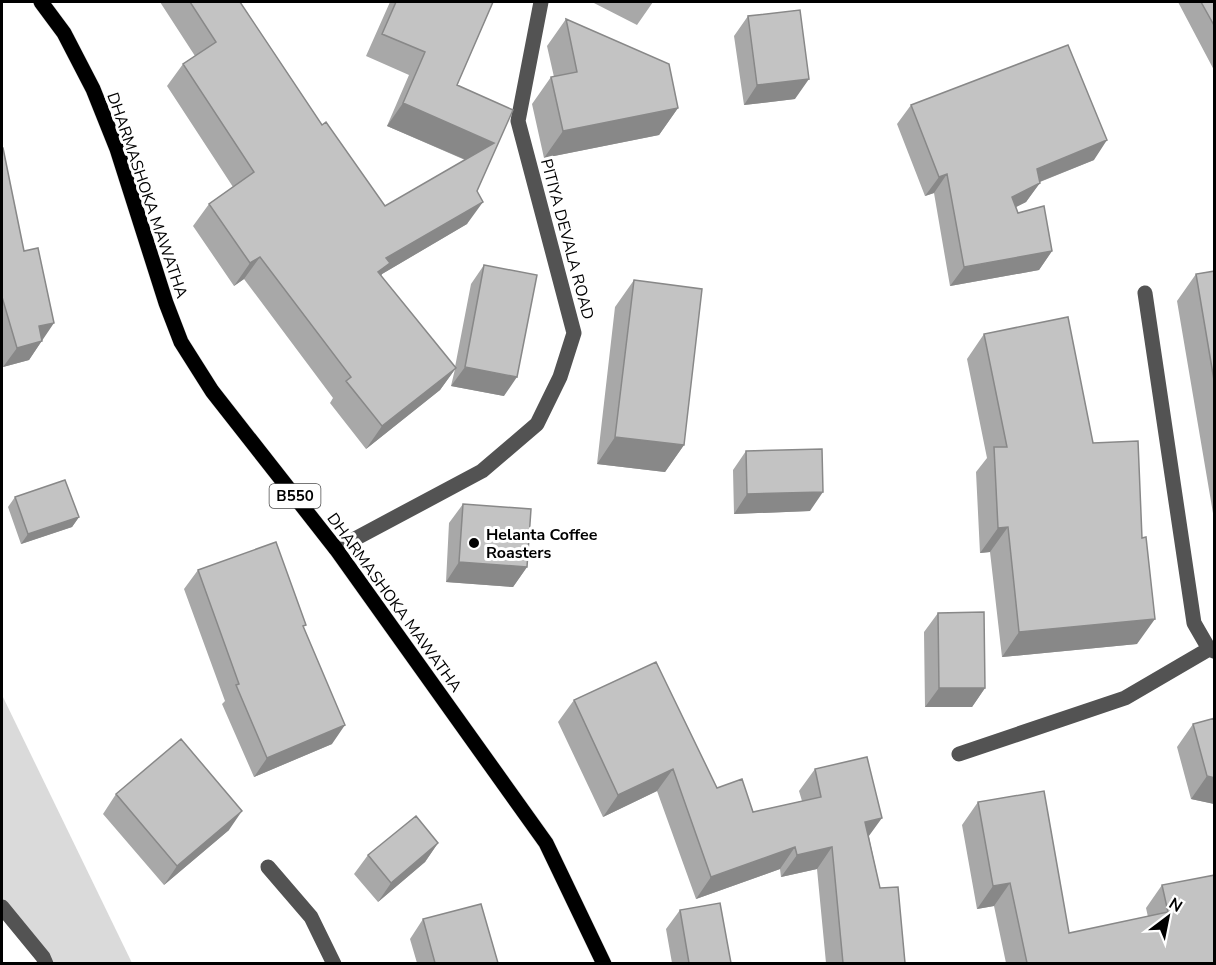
<svg xmlns="http://www.w3.org/2000/svg" width="1216" height="965" viewBox="0 0 1216 965" font-family="'Nunito Sans',sans-serif">
<style>
.green{fill:#dadada}
.lines{fill:none;stroke-linecap:round;stroke-linejoin:round}
.major-casing{stroke:#dbdbdb;stroke-width:16}
.minor{stroke:#535353;stroke-width:15}
.major{stroke:#000;stroke-width:15}
.wall{fill:#a8a8a8}
.shaded-wall{fill:#888}
.building{fill:#c3c3c3;stroke:#888;stroke-width:1.5}
.poi-dot{fill:#000;stroke:#fff;stroke-width:2}
.labels{text-anchor:middle;stroke-width:6;stroke-linejoin:round;paint-order:stroke}
.shield{fill:#fff;stroke:#4c4c4c;stroke-width:1.5}
.shield-label{font-size:15px;font-weight:bold;fill:#000}
.street-label{font-size:16px;fill:#000;stroke:#fff}
.poi-label{font-size:16px;font-weight:bold;fill:#000;stroke:#fff;text-anchor:start}
</style>
<rect width="100%" height="100%" fill="#fff"/>
<path class="green" d="M 2,695 L 132,963 L 46,963 L 2,907 Z"/>
<g class="lines">
<defs>
<path id="major" d="M 41,2 L 64,33 L 93,89 L 117,149 L 166,303 L 181,342 L 212,391 L 336,549 L 546,843 L 604,964"/>
</defs>
<use href="#major" class="major-casing"/>
<path class="minor" d="M 1145,293 L 1194,623 L 1209,649 L 1214,651
M 336,549 L 482,471 L 537,424 L 560,377 L 574,333 L 518,121 L 541,2
M 959,754 L 1125,698 L 1209,649
M 268,867 L 311,917 L 334,964
M 2,907 L 43,957 L 46,964"/>
<use href="#major" class="major"/>
</g>
<path class="wall" d="M 160,2 L 240,2 L 322,125 L 385,206 L 465,160 L 387,126 L 409,75 L 366,56 L 390,2 L 493,2 L 457,85 L 477,191 L 467,224 L 382,274 L 381,276 L 455,367 L 471,284 L 484,265 L 504,396 L 451,386 L 455,369 L 440,390 L 366,449 L 330,403 L 333,398 L 244,279 L 234,286 L 193,226 L 209,204 L 233,187 L 167,86 L 183,64 L 195,56 Z
M 592,2 L 653,2 L 637,25 Z
M 1178,2 L 1215,2 L 1215,72 Z
M 748,16 L 795,99 L 744,105 L 734,36 Z
M 566,19 L 678,108 L 659,135 L 544,158 L 532,104 L 551,77 L 554,77 L 547,46 Z
M 911,105 L 1094,160 L 1040,182 L 1026,202 L 1016,207 L 1018,213 L 1052,251 L 1039,270 L 950,286 L 934,193 L 925,196 L 897,124 Z
M 2,148 L 42,340 L 29,360 L 3,367 L 2,360 Z
M 1215,271 L 1215,525 L 1177,301 L 1196,274 Z
M 634,280 L 684,445 L 665,472 L 597,464 L 615,307 Z
M 984,334 L 1093,443 L 1137,644 L 1002,657 L 990,552 L 980,553 L 976,472 L 987,458 L 967,359 Z
M 746,451 L 810,511 L 734,514 L 733,470 Z
M 15,497 L 79,517 L 72,527 L 21,544 L 8,507 Z
M 463,504 L 527,567 L 513,587 L 446,582 L 449,523 Z
M 198,570 L 304,629 L 332,744 L 254,777 L 222,704 L 225,701 L 184,589 Z
M 938,613 L 985,688 L 972,707 L 925,707 L 924,632 Z
M 574,700 L 717,788 L 753,812 L 802,801 L 799,791 L 815,769 L 869,837 L 880,888 L 905,963 L 826,963 L 817,869 L 781,877 L 780,869 L 696,899 L 657,791 L 603,817 L 558,722 Z
M 1215,718 L 1215,804 L 1191,799 L 1177,747 L 1193,724 Z
M 116,794 L 229,830 L 164,885 L 103,814 Z
M 978,802 L 1069,933 L 1148,917 L 1146,908 L 1162,885 L 1215,963 L 1006,963 L 994,906 L 977,909 L 962,825 Z
M 438,843 L 425,862 L 378,902 L 354,874 L 368,855 Z
M 680,910 L 731,963 L 672,963 L 666,929 Z
M 423,919 L 498,963 L 417,963 L 410,939 Z"/>
<path class="shaded-wall" d="M 809,79 L 795,99 L 744,105 L 757,85 Z
M 403,103 L 494,143 L 478,165 L 387,126 Z
M 678,108 L 659,135 L 544,158 L 563,131 Z
M 1107,140 L 1094,160 L 1024,188 L 1037,169 Z
M 947,174 L 934,193 L 925,196 L 939,177 Z
M 1040,183 L 1026,202 L 998,216 L 1012,197 Z
M 483,202 L 467,224 L 382,274 L 374,286 L 370,281 L 386,258 Z
M 1052,251 L 1039,270 L 950,286 L 964,267 Z
M 260,257 L 244,279 L 234,286 L 250,263 Z
M 54,323 L 29,360 L 3,367 L 17,348 L 39,326 Z
M 465,367 L 517,377 L 504,396 L 451,386 Z
M 456,368 L 440,390 L 366,449 L 382,426 Z
M 615,437 L 684,445 L 665,472 L 597,464 Z
M 823,492 L 810,511 L 734,514 L 747,494 Z
M 79,517 L 72,527 L 21,544 L 28,534 Z
M 1008,527 L 990,552 L 980,553 L 998,528 Z
M 459,562 L 527,567 L 513,587 L 446,582 Z
M 1155,619 L 1137,644 L 1002,657 L 1019,632 Z
M 939,688 L 985,688 L 972,707 L 925,707 Z
M 345,725 L 332,744 L 254,777 L 267,758 Z
M 673,769 L 657,791 L 603,817 L 618,795 Z
M 1207,776 L 1215,778 L 1214,804 L 1191,799 Z
M 242,811 L 229,830 L 164,885 L 177,866 Z
M 882,818 L 866,840 L 865,822 Z
M 438,843 L 425,862 L 378,902 L 391,883 Z
M 795,847 L 780,869 L 696,899 L 711,877 Z
M 832,847 L 817,869 L 781,877 L 797,855 Z
M 1010,883 L 994,906 L 977,909 L 993,886 Z"/>
<path class="building" d="M 190,2 L 240,2 L 322,125 L 326,122 L 385,206 L 494,143 L 403,103 L 425,52 L 382,34 L 396,2 L 493,2 L 457,85 L 513,110 L 477,191 L 483,202 L 386,258 L 390,263 L 378,272 L 456,368 L 382,426 L 346,381 L 351,377 L 260,257 L 250,263 L 209,204 L 254,172 L 183,64 L 216,42 Z
M 1201,2 L 1215,2 L 1215,27 Z
M 800,10 L 809,79 L 757,85 L 748,16 Z
M 566,19 L 669,64 L 678,108 L 563,131 L 551,77 L 577,72 Z
M 1068,45 L 1107,140 L 1037,169 L 1040,183 L 1012,197 L 1018,213 L 1044,206 L 1052,251 L 964,267 L 947,174 L 939,177 L 911,105 Z
M 3,148 L 24,251 L 38,248 L 54,323 L 39,326 L 42,341 L 17,348 L 2,297 L 2,148 Z
M 484,265 L 537,275 L 517,377 L 465,367 Z
M 1215,271 L 1215,386 L 1196,274 Z
M 634,280 L 702,289 L 684,445 L 615,437 Z
M 1068,317 L 1093,443 L 1138,441 L 1142,538 L 1146,537 L 1155,619 L 1019,632 L 1008,527 L 998,528 L 994,447 L 1007,447 L 984,334 Z
M 822,449 L 823,492 L 747,494 L 746,451 Z
M 65,480 L 79,517 L 28,534 L 15,497 Z
M 463,504 L 531,509 L 527,567 L 459,562 Z
M 276,542 L 306,625 L 303,626 L 345,725 L 267,758 L 236,685 L 239,684 L 198,570 Z
M 984,612 L 985,688 L 939,688 L 938,613 Z
M 656,662 L 717,788 L 742,779 L 753,812 L 821,797 L 815,769 L 867,757 L 882,818 L 865,822 L 880,888 L 898,887 L 905,963 L 843,963 L 832,847 L 797,855 L 795,847 L 711,877 L 673,769 L 618,795 L 574,700 Z
M 1215,718 L 1215,778 L 1207,776 L 1193,724 Z
M 181,739 L 242,811 L 177,866 L 116,794 Z
M 1044,791 L 1069,933 L 1168,912 L 1162,885 L 1215,875 L 1215,963 L 1027,963 L 1010,883 L 993,886 L 978,802 Z
M 416,816 L 438,843 L 391,883 L 368,855 Z
M 720,903 L 731,963 L 689,963 L 680,910 Z
M 481,904 L 498,963 L 435,963 L 423,919 Z"/>
<circle class="poi-dot" cx="474" cy="543" r="6"/>
<g class="labels">
<rect class="shield" x="269.5" y="484" width="51" height="24" rx="4.5"/>
<g class="shield-label">
<text x="295" y="501">B550</text>
</g>
<g class="street-label">
<text transform="translate(148 195) rotate(71)" y="6">DHARMASHOKA MAWATHA</text>
<text transform="translate(568 239) rotate(75)" y="6">PITIYA DEVALA ROAD</text>
<text transform="translate(395 602) rotate(54)" y="6">DHARMASHOKA MAWATHA</text>
</g>
<g class="poi-label">
<text x="486" y="540">Helanta Coffee<tspan x="486" dy="18">Roasters</tspan></text>
</g>
</g>
<rect width="1216" height="965" fill="none" stroke="#000000" stroke-width="6"/>
<g transform="translate(1168 917) rotate(32)" stroke="#ffffff" stroke-width="4.5" paint-order="stroke">
<path d="M0-4.5L10 22L0 15L-10 22Z" fill="#000000"/>
<text y="-9" font-size="16" font-weight="bold" text-anchor="middle" fill="#000000">N</text>
</g>
</svg>
